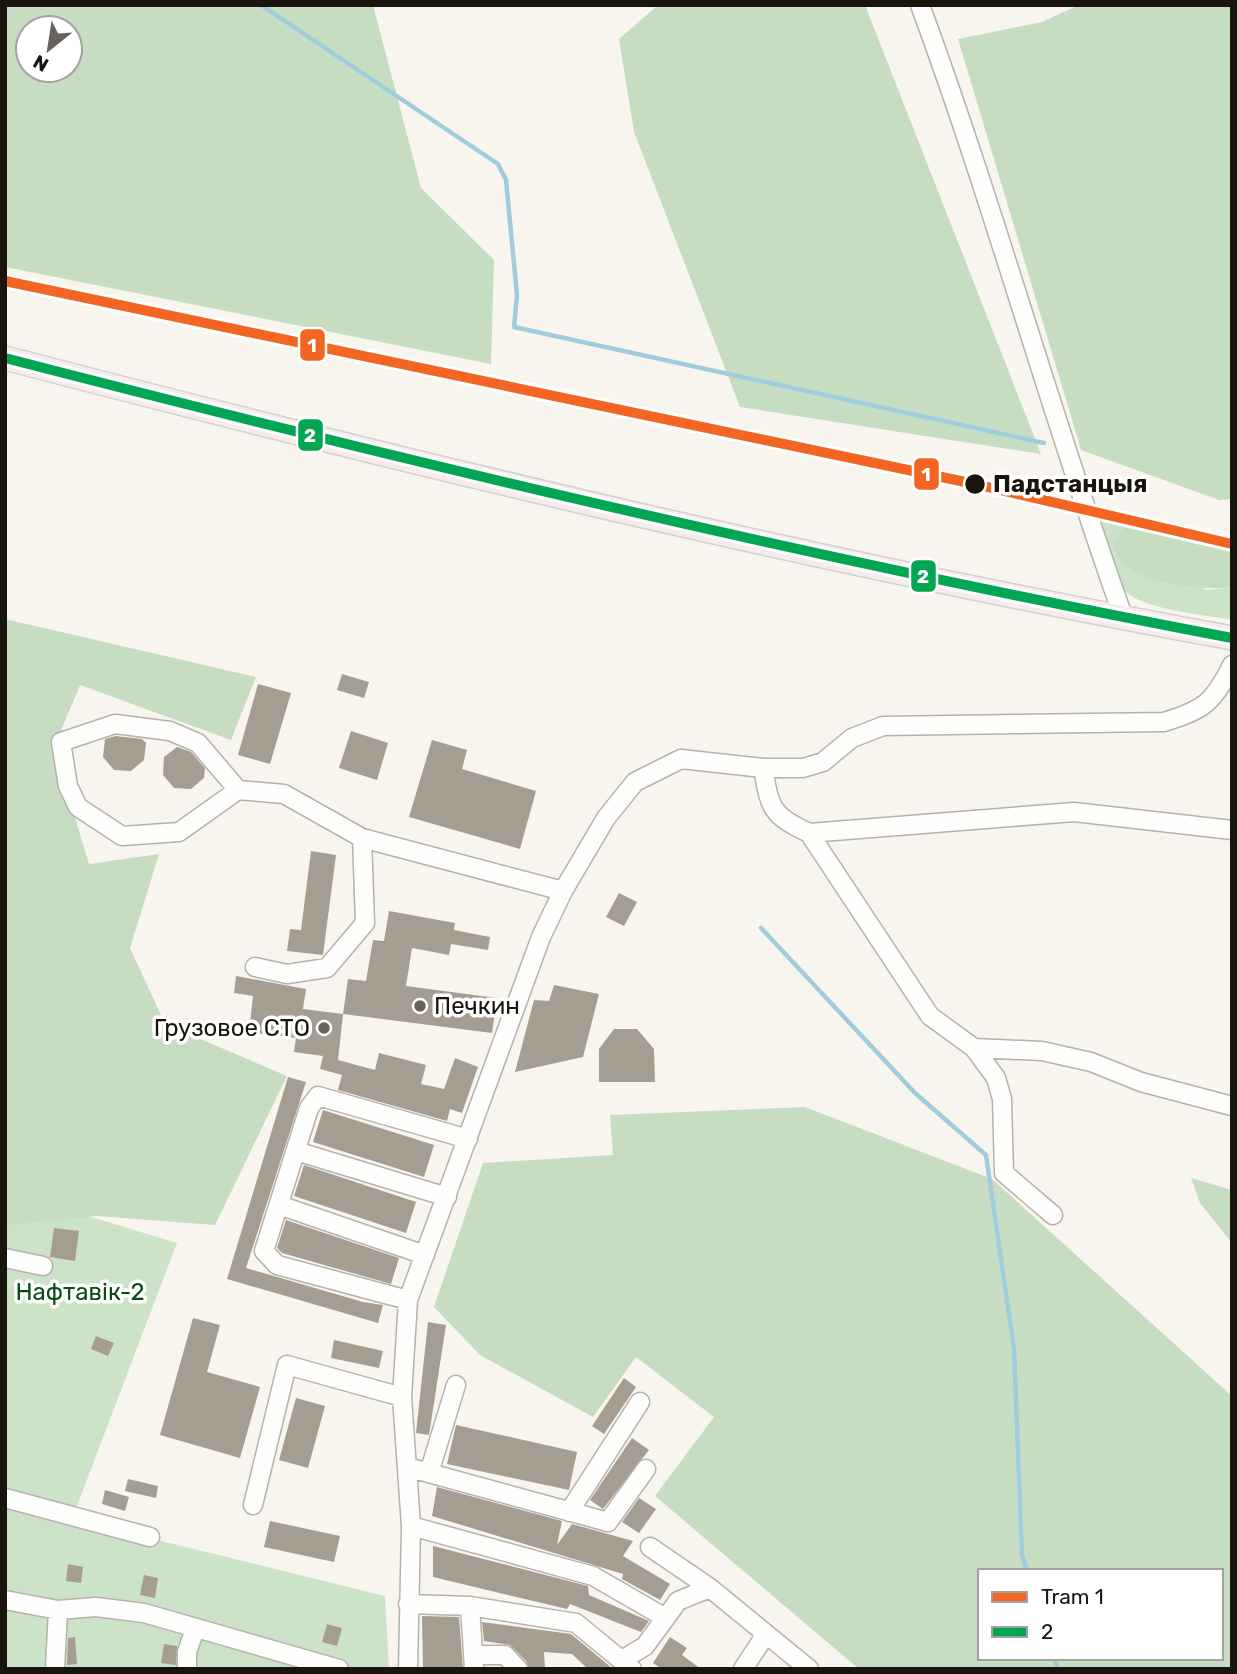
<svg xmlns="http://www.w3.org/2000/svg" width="1237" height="1674" viewBox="0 0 1237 1674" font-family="Rubik,sans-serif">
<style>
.green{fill:#cde3c8}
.forest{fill:#c6ddc1;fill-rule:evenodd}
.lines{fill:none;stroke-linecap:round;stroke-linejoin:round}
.stream{stroke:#a0cddd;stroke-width:4.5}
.building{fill:#a69d92}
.minor-casing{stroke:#b5b2ab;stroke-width:21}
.major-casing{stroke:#d3d1cd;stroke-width:26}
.minor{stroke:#fefefc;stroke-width:18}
.major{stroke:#f5ecec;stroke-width:23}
.bus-1-casing{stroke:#fff;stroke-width:16}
.bus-1{stroke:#00a651;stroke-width:10}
.tram-1-casing{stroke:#fff;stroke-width:16}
.tram-1{stroke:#f26522;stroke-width:10}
.stop-dot{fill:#19150d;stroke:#fff;stroke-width:2.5}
.poi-dot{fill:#67635c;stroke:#fff;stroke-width:2.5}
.labels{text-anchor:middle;stroke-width:7;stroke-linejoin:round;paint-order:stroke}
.stop-label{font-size:24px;font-weight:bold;fill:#19150d;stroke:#fff;text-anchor:start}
.poi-label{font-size:24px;fill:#19150d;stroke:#fff;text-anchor:start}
.park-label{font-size:24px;fill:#084b13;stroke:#fff}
.line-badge{stroke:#fff;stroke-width:2.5}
.badge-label{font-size:19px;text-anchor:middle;font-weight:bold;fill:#fff}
</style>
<rect width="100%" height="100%" fill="#f8f5ee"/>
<path class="green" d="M 1093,517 L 1124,526 L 1112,542 L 1207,590 L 1232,587 L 1232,620 C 1202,614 1135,610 1118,584 C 1106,566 1100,538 1093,517 Z
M 25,1197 L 177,1243 L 72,1519 L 385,1596 L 389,1669 L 5,1669 L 5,1200 Z"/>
<path class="forest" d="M 5,5 L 373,5 L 421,188 L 494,260 L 491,364 L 5,267 ZM 70,28 L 70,70 L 28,70 L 28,28 Z
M 658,5 L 865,5 L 1041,454 L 740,407 L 634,132 L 619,39 Z
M 1079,5 L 1232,5 L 1232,499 L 1219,500 L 1081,450 L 958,39 L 1042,22 Z
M 1124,526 L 1232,551 L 1232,587 C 1204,591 1142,584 1122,562 C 1117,557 1115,548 1112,542 Z
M 5,619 L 256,677 L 231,740 L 80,685 L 54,747 L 89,864 L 159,854 L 130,948 L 165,1024 L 287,1076 L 215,1225 L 97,1216 L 5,1225 Z
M 805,1107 L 992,1179 L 1232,1396 L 1232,1669 L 859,1669 L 655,1496 L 714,1417 L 636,1357 L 593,1417 L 480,1355 L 434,1307 L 483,1163 L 613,1155 L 610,1115 ZM 980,1571 L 1221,1571 L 1221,1658 L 980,1658 Z
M 1191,1178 L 1232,1190 L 1232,1243 L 1200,1203 Z"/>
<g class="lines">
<path class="stream" d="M 261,5 L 498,164 L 506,180 L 517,295 L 514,327 L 1044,443
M 761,928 L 915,1093 L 986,1155 L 1014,1349 L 1022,1555 L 1027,1571
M 1054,1658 L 1058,1669"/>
</g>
<path class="building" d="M 342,674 L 369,682 L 364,698 L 337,690 Z
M 258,684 L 291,693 L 270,764 L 238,755 Z
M 351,731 L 388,743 L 377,780 L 339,768 Z
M 116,736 L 142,739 L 146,743 L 144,760 L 131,771 L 114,770 L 103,757 L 105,739 Z
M 432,740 L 467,750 L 462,769 L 536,791 L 520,849 L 409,817 Z
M 177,747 L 191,752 L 205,768 L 204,778 L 191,789 L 174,788 L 163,775 L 164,757 Z
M 311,851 L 336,855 L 323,955 L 287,951 L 290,929 L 301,930 Z
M 619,893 L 637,902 L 624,926 L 606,917 Z
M 389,911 L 455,923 L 454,930 L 490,937 L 488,950 L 451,944 L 449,955 L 412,948 L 406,986 L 497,998 L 492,1033 L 343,1014 L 348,979 L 366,981 L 373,940 L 384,941 Z
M 236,976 L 306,989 L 303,1009 L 343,1014 L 338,1060 L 375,1070 L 379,1053 L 426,1065 L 421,1084 L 444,1089 L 455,1058 L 478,1067 L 462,1113 L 450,1109 L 447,1121 L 338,1090 L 342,1075 L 320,1069 L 323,1056 L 294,1052 L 296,1038 L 249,1032 L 253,996 L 234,993 Z
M 554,985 L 599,994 L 583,1057 L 515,1072 L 534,1000 L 549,1001 Z
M 614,1029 L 637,1029 L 654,1049 L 655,1082 L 599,1082 L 599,1049 Z
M 288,1077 L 306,1082 L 246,1268 L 363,1302 L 383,1305 L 378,1323 L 227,1279 Z
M 323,1110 L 434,1145 L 424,1177 L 313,1142 Z
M 304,1165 L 416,1202 L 406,1233 L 294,1196 Z
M 286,1220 L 399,1258 L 391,1284 L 282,1253 L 277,1248 Z
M 54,1228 L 79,1231 L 75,1261 L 50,1257 Z
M 193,1318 L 220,1325 L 207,1372 L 260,1387 L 240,1458 L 160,1435 Z
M 428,1322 L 446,1325 L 429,1435 L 416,1433 Z
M 96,1336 L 114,1343 L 108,1356 L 91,1349 Z
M 334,1340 L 383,1351 L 379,1368 L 331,1358 Z
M 624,1378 L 636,1387 L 604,1434 L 592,1426 Z
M 296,1398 L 325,1406 L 308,1468 L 279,1460 Z
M 456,1425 L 577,1452 L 569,1490 L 447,1464 Z
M 632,1438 L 649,1450 L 603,1509 L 590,1500 Z
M 128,1479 L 158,1486 L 156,1498 L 125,1491 Z
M 437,1487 L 562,1521 L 557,1545 L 572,1524 L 633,1541 L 623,1556 L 670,1584 L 660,1600 L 622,1579 L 623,1574 L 432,1516 Z
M 105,1490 L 129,1497 L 125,1511 L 102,1504 Z
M 639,1498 L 656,1509 L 639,1533 L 622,1522 Z
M 270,1521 L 340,1536 L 334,1562 L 264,1547 Z
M 433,1546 L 588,1586 L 589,1595 L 649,1621 L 641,1632 L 570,1604 L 567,1609 L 433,1577 Z
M 68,1564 L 83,1567 L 81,1583 L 66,1581 Z
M 144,1575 L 158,1578 L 155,1598 L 140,1595 Z
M 422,1616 L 459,1617 L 463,1669 L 423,1669 Z
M 482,1622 L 571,1634 L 613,1669 L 588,1669 L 572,1654 L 544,1652 L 545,1669 L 529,1669 L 526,1661 L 510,1645 L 484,1641 Z
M 327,1624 L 342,1628 L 337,1646 L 322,1642 Z
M 75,1637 L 77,1664 L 67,1665 L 68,1638 Z
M 670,1637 L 687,1648 L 682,1655 L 701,1669 L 662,1669 L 653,1663 Z
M 164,1644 L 177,1646 L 176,1665 L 161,1663 Z"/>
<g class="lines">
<defs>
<path id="minor" d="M 920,5 C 995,208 1051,416 1124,619
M 763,768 C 770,809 771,815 809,833 L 1074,812 L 1232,830
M 238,790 L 198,743 L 170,731 L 115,724 L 61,742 L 68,786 L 78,807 L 122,836 L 179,832 L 238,790 L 284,794 L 362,838 L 563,891
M 809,833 L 930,1016 L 974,1048 L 1042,1051 L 1091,1062 L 1141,1082 L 1232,1106
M 255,967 L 287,974 L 327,968 L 365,923 L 362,838
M 974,1048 L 996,1078 L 1002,1099 L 1004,1173 L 1053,1215
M 296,1151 L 447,1197
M 279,1205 L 425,1255
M 5,1258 L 43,1266
M 408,1300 L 277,1265 L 264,1251 L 309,1108 L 318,1096 L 468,1139
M 407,1467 L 608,1522 L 646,1469
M 429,1473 L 456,1385
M 5,1498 L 150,1537
M 253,1505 L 287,1365 L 402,1397
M 569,1512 L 640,1402
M 411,1526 L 593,1576 L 664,1617
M 650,1547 L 710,1588 L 809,1669
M 5,1600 L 58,1610 L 96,1607 L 144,1613 L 339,1669
M 408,1604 L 470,1606 L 576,1623 L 632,1669
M 470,1606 L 474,1669
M 473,1655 L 505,1655 L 518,1669
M 622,1660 L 645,1646 L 678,1601 L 710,1588
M 55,1669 L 58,1610
M 187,1669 L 187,1652 L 195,1629
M 408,1669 L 411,1526 L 402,1397 L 408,1300 L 541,937 L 563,891 L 606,818 L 635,782 L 681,759 L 763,768 L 803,768 L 823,762 L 852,738 L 883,726 L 1164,722 C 1204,710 1214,702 1232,665
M 743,1669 L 766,1634"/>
<path id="major" d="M 5,358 C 411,464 819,563 1232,638"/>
</defs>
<use href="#minor" class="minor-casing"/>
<use href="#major" class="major-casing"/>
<use href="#minor" class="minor"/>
<use href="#major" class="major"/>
<defs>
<path id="bus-1" d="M 5,358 C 412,463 819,560 1232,638"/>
</defs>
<use href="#bus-1" class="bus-1-casing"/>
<use href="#bus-1" class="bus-1"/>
<defs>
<path id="tram-1" d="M 5,281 L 975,484 L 1232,544"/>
</defs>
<use href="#tram-1" class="tram-1-casing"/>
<use href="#tram-1" class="tram-1"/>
</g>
<circle class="stop-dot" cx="975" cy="484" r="11"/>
<g class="poi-dot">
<circle cx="420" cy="1006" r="7"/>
<circle cx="324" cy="1028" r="7"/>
</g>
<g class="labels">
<g class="stop-label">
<text x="993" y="492">Падстанцыя</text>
</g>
<g class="poi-label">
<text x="434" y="1014">Печкин</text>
<text x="310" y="1036" text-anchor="end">Грузовое СТО</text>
</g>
<g class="park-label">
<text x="80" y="1300">Нафтавік-2</text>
</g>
</g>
<g class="line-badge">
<rect x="299" y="328" width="27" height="34" rx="7" fill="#f26522"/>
<rect x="297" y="418" width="27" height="34" rx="7" fill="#00a651"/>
<rect x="913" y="457" width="27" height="34" rx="7" fill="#f26522"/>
<rect x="910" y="559" width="27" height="34" rx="7" fill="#00a651"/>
</g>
<g class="badge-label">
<text x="312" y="352">1</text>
<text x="310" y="442">2</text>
<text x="926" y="481">1</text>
<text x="923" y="583">2</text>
</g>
<rect width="1237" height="1674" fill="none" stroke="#19150d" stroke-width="14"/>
<rect x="978" y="1569" width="245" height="91" fill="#ffffff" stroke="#a3a19e" stroke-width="2"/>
<rect x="992" y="1592" width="35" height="10" fill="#f26522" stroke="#a3a19e" stroke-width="2"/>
<text x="1041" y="1604" font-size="21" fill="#19150d">Tram 1</text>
<rect x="992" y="1627" width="35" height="10" fill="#00a651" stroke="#a3a19e" stroke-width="2"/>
<text x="1041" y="1639" font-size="21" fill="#19150d">2</text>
<g transform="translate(49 49) rotate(210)"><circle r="33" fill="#ffffff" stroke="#a3a19e" stroke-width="2"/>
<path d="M0-5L12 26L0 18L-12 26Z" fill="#67635c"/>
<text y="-10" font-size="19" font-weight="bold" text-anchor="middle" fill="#19150d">N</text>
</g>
</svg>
